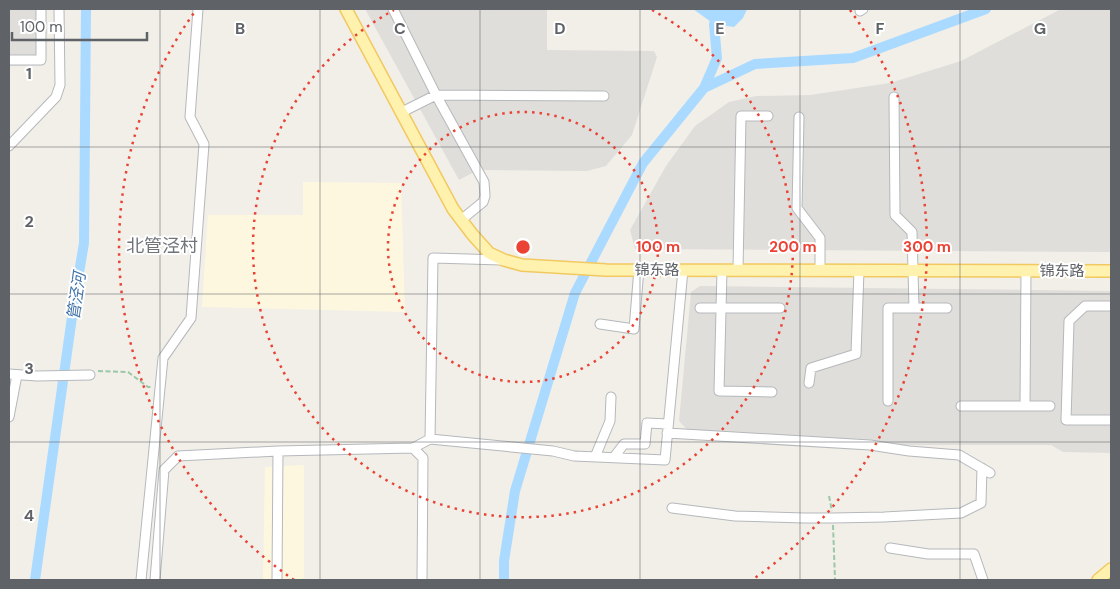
<svg xmlns="http://www.w3.org/2000/svg" width="1120" height="589" viewBox="0 0 1120 589" font-family="'DM Sans','Noto Sans SC',sans-serif">
<style>
.commercial{fill:#fef7e0}
.industrial{fill:#e0deda}
.water{fill:#aadaff}
.lines{fill:none;stroke-linecap:round;stroke-linejoin:round}
.canal{stroke:#aadaff;stroke-width:10}
.minor-casing{stroke:#b5b8bc;stroke-width:11}
.major-casing{stroke:#f2c960;stroke-width:14}
.path{stroke:#9cc7a9;stroke-width:2;stroke-dasharray:5 2.5;stroke-linecap:butt}
.minor{stroke:#fff;stroke-width:9}
.major{stroke:#fff2af;stroke-width:11}
.grid{fill:none;stroke:#5f6368;stroke-width:1;stroke-opacity:0.55}
.ring{fill:none;stroke:#ea4335;stroke-width:2.5;stroke-dasharray:2.5 5}
.labels{text-anchor:middle;stroke-width:4;stroke-linejoin:round;paint-order:stroke}
.street-label{font-size:15px;fill:#5f6368;stroke:#fff}
.water-label{font-size:16px;font-style:italic;fill:#4174aa;stroke:#fff}
.quarter-label{font-size:18px;fill:#70757a;stroke:#fff}
.grid-label{font-size:16px;text-anchor:middle;font-weight:bold;fill:#5f6368;stroke:#fff;stroke-width:4;stroke-linejoin:round;paint-order:stroke}
.centre{fill:#ea4335;stroke:#fff;stroke-width:2.5}
.ring-label{font-size:15px;text-anchor:middle;font-weight:bold;fill:#ea4335;stroke:#fff;stroke-width:4;stroke-linejoin:round;paint-order:stroke}
</style>
<rect width="100%" height="100%" fill="#f1efe8"/>
<path class="commercial" d="M 303,182 L 401,183 L 405,312 L 202,307 L 208,215 L 303,215 Z
M 304,465 L 304,580 L 263,580 L 265,467 Z"/>
<path class="industrial" d="M 9,9 L 43,9 L 43,65 L 9,66 Z
M 365,9 L 547,9 L 547,50 L 654,51 L 657,57 L 632,135 L 606,166 L 587,171 L 478,170 L 459,180 Z
M 1059,10 L 1111,10 L 1111,252 L 635,249 L 630,230 L 666,166 L 695,126 L 729,102 L 756,96 L 810,95 L 890,83 L 961,61 Z
M 700,286 L 1111,291 L 1111,453 L 1063,452 L 1051,445 L 870,445 L 691,434 L 679,421 L 691,292 Z"/>
<path class="water" d="M 693,9 L 747,9 L 743,18 L 734,27 L 714,24 Z"/>
<g class="lines">
<path class="canal" d="M 704,88 L 717,58 L 714,24
M 35,580 L 74,303 L 84,243 L 86,9
M 504,580 L 504,561 L 515,491 L 575,293 L 643,163 L 704,88 L 755,64 L 853,58 L 986,9"/>
<defs>
<path id="minor" d="M 393,9 L 436,95 L 484,182 L 485,196 L 483,202 L 461,220
M 860,11 L 863,9
M 9,60 L 41,60 L 41,9
M 894,97 L 895,215 L 912,232 L 914,308 L 947,308
M 402,112 L 436,95 L 604,96
M 799,117 L 797,208 L 820,238 L 820,270
M 9,146 L 56,97 L 60,85 L 59,9
M 722,270 L 719,391 L 772,392
M 738,270 L 741,116 L 768,116
M 1111,306 L 1085,306 L 1069,321 L 1066,420 L 1111,420
M 700,308 L 780,308
M 600,324 L 634,329 L 639,269
M 9,374 L 37,376 L 90,375
M 809,383 L 811,368 L 856,354 L 859,270
M 888,401 L 888,308 L 914,308
M 961,406 L 1050,406
M 1025,406 L 1026,271
M 9,417 L 17,375
M 667,433 L 870,445 L 909,451 L 959,455 L 990,473
M 430,439 L 553,451 L 574,456 L 665,460 L 683,270
M 413,448 L 430,439 L 433,258 L 502,260
M 595,457 L 610,421 L 611,397
M 614,457 L 624,444 L 645,444 L 647,423 L 668,424
M 672,508 L 735,516 L 804,518 L 833,518 L 884,517 L 961,513 L 981,503 L 982,468
M 890,548 L 928,554 L 974,554 L 983,580
M 141,580 L 163,358 L 191,318 L 204,144 L 190,117 L 198,9
M 155,580 L 164,470 L 178,456 L 278,451 L 413,448 L 423,458 L 422,580
M 277,580 L 278,451"/>
<path id="major" d="M 346,9 L 453,209 L 472,234 L 489,253 L 504,260 L 522,265 L 606,270 L 1111,271
M 1098,580 L 1111,569"/>
</defs>
<use href="#minor" class="minor-casing"/>
<use href="#major" class="major-casing"/>
<path class="path" d="M 98,371 L 128,372 L 148,387 L 151,387
M 829,496 L 832,511
M 833,525 L 835,580"/>
<use href="#minor" class="minor"/>
<use href="#major" class="major"/>
</g>
<path class="grid" d="M 160,9 L 160,580M 320,9 L 320,580M 480,9 L 480,580M 640,9 L 640,580M 800,9 L 800,580M 960,9 L 960,580M 9,147 L 1111,147M 9,294 L 1111,294M 9,442 L 1111,442"/>
<g class="ring">
<circle cx="523" cy="247" r="135"/>
<path d="M652 10A270 270 0 1 1 394 10"/>
<path d="M294 580A404 404 0 0 1 196 10M850 10A404 404 0 0 1 752 580"/>
</g>
<g class="labels">
<g class="street-label">
<text x="657" y="275">锦东路</text>
<text x="1062" y="276">锦东路</text>
</g>
<g class="water-label">
<text transform="translate(76 296) rotate(-82)" y="6">管泾河</text>
</g>
<g class="quarter-label">
<text x="162" y="252">北管泾村</text>
</g>
</g>
<g class="grid-label">
<text x="240" y="34">B</text>
<text x="400" y="34">C</text>
<text x="560" y="34">D</text>
<text x="720" y="34">E</text>
<text x="880" y="34">F</text>
<text x="1040" y="34">G</text>
<text x="29" y="79">1</text>
<text x="29" y="227">2</text>
<text x="29" y="374">3</text>
<text x="29" y="521">4</text>
</g>
<circle cx="523" cy="247" r="8" class="centre"/>
<g class="ring-label">
<text x="658" y="252">100 m</text>
<text x="793" y="252">200 m</text>
<text x="927" y="252">300 m</text>
</g>
<rect width="1120" height="589" fill="none" stroke="#5f6368" stroke-width="20"/>
<path d="M12 32v8h135v-8" fill="none" stroke="#5f6368" stroke-width="2.5"/>
<text x="20" y="32" font-size="15" fill="#5f6368" stroke="#ffffff" stroke-width="4" paint-order="stroke">100 m</text>
</svg>
